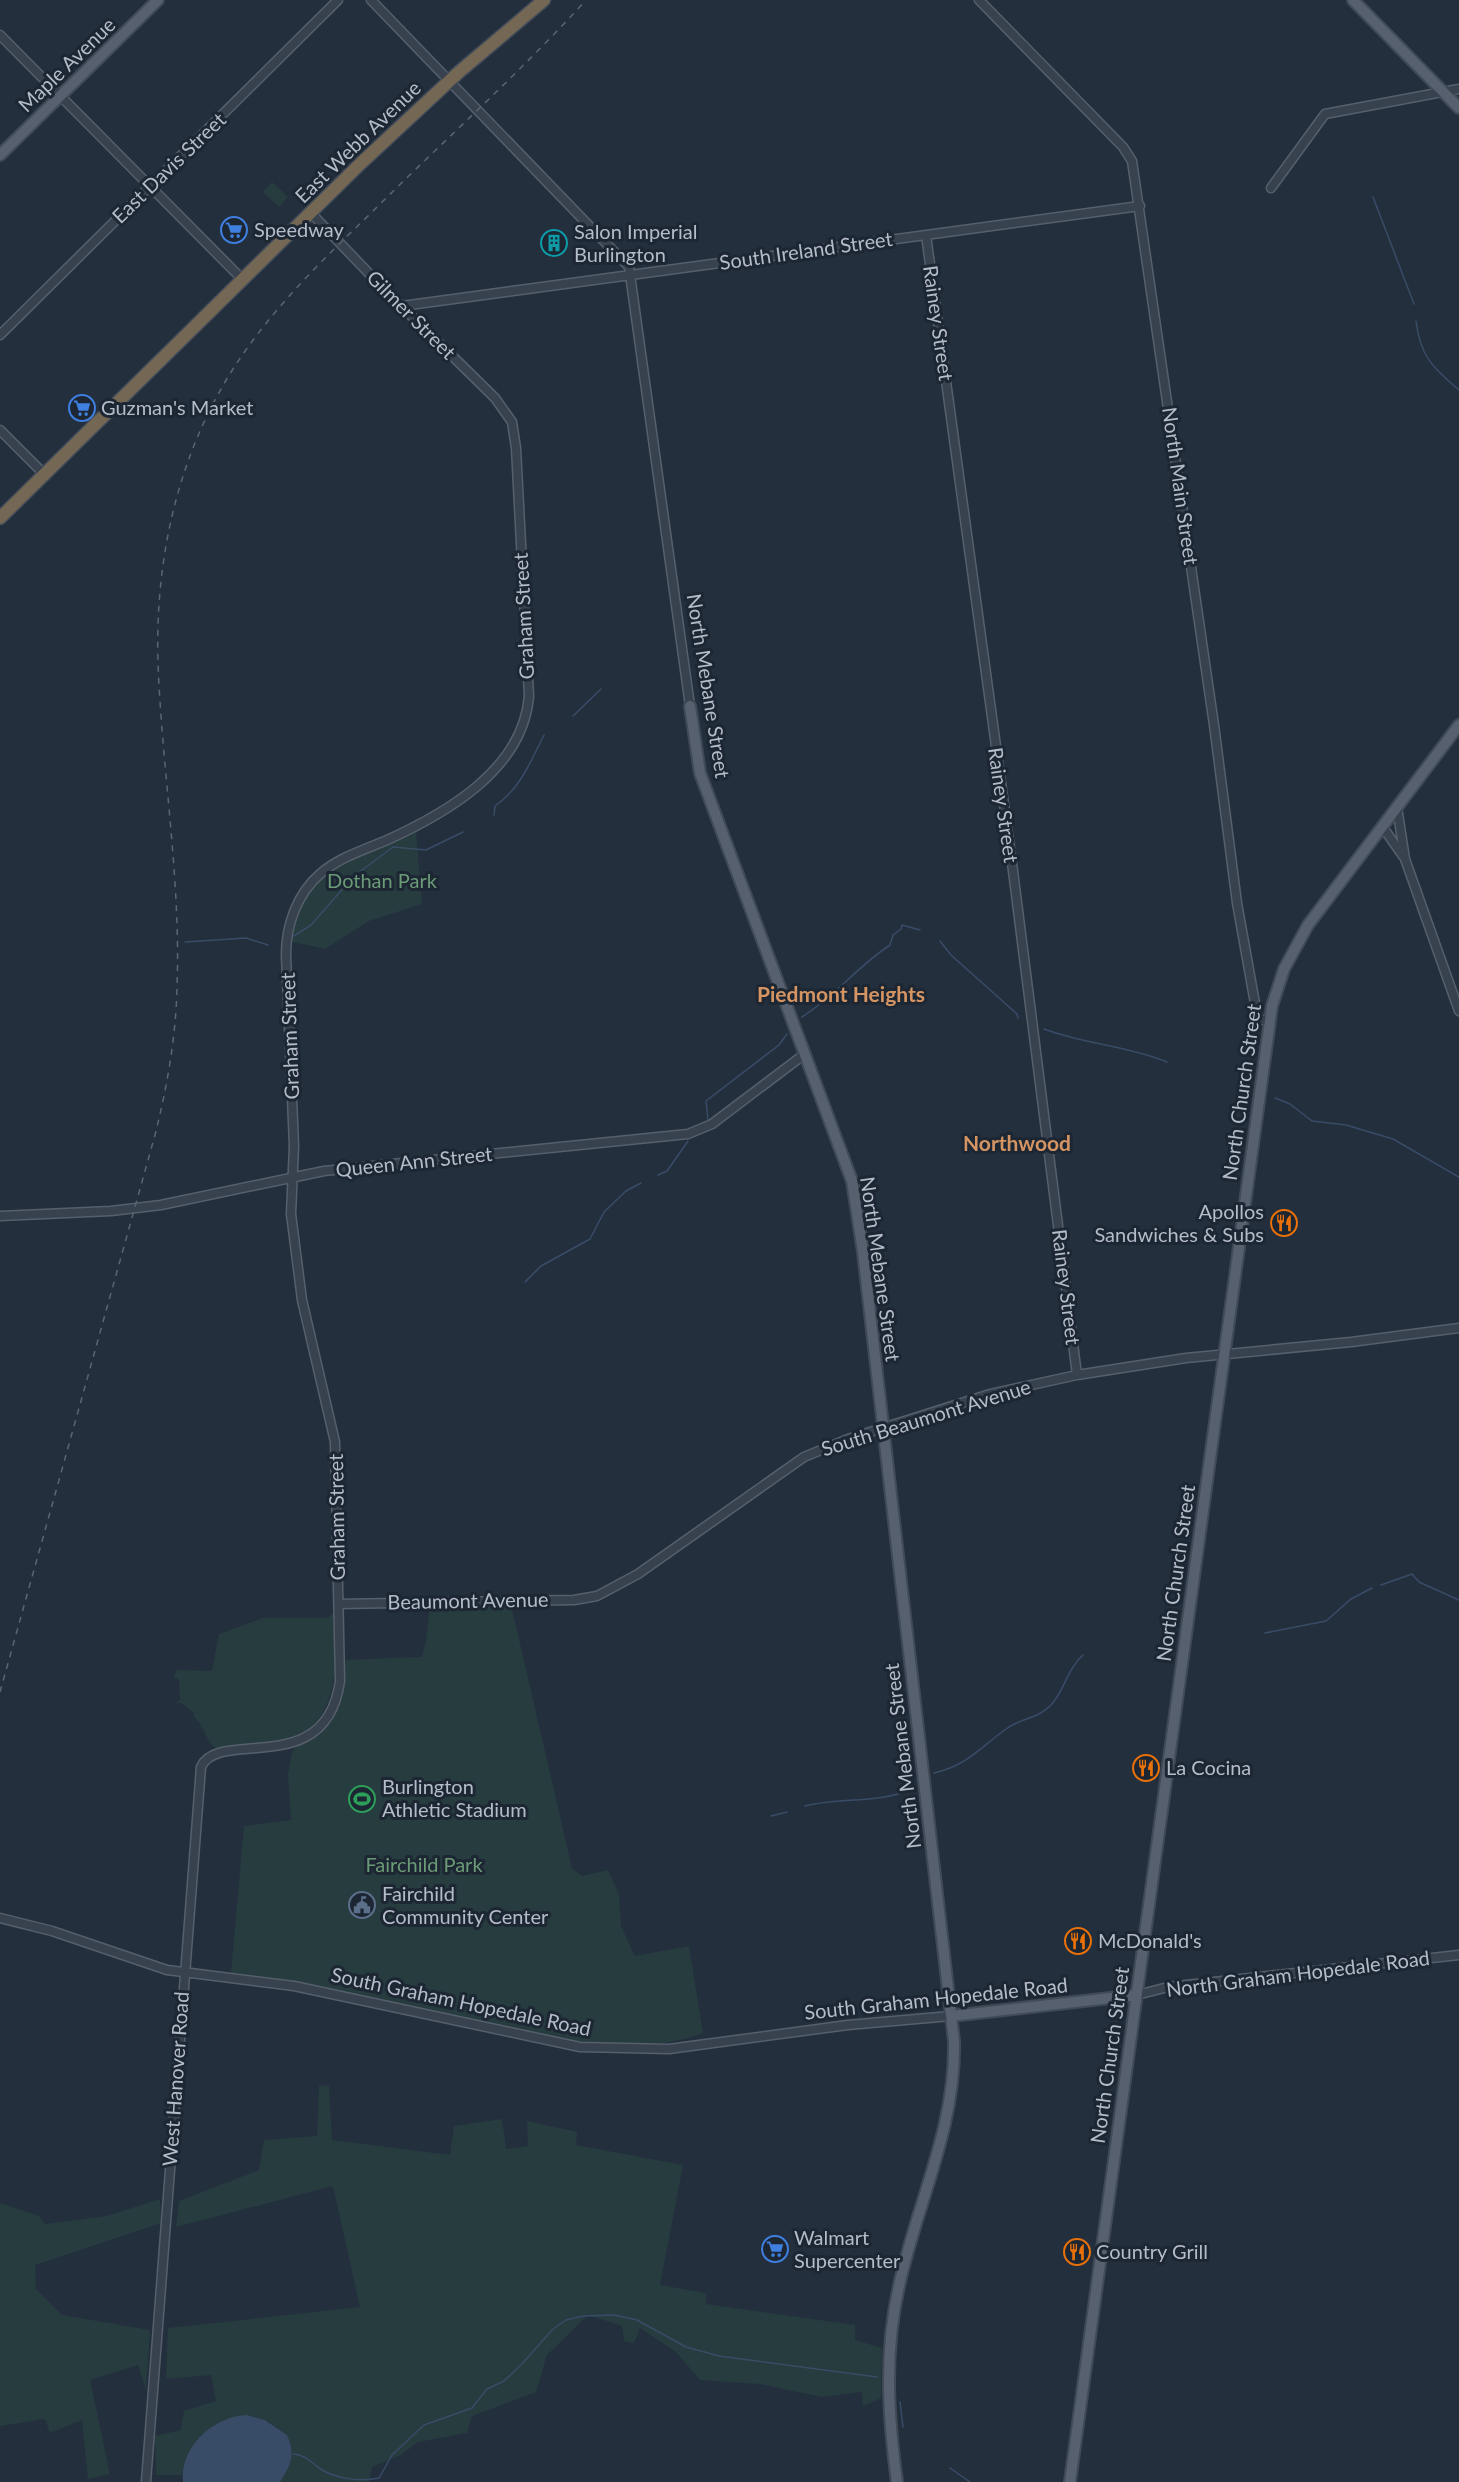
<svg xmlns="http://www.w3.org/2000/svg" width="1459" height="2482" viewBox="0 0 1459 2482" font-family="Lato,sans-serif">
<style>
.green{fill:#263c3f}
.water{fill:#394c67}
.lines{fill:none;stroke-linecap:round;stroke-linejoin:round}
.stream{stroke:#394c67;stroke-width:1.5}
.minor-casing{stroke:#565f6c;stroke-width:11}
.major-casing{stroke:#414a57;stroke-width:14}
.highway-casing{stroke:#434c59;stroke-width:15}
.minor{stroke:#38414e;stroke-width:8}
.major{stroke:#56606e;stroke-width:10}
.highway{stroke:#746855;stroke-width:12}
.rail{stroke:#5a6575;stroke-width:1.5;stroke-dasharray:6 6;stroke-linecap:butt}
.labels{text-anchor:middle;stroke-width:6;stroke-linejoin:round;paint-order:stroke}
.street-label{font-size:20px;fill:#b4bcc9;stroke:#1d2633}
.poi-label{font-size:20px;fill:#b4bcc9;stroke:#1d2633;text-anchor:start}
.park-label{font-size:20px;fill:#6b9a76;stroke:#1d2633}
.neighbourhood-label{font-size:21px;font-weight:bold;fill:#d59563;stroke:#1d2633}
</style>
<rect width="100%" height="100%" fill="#242f3e"/>
<path class="green" d="M 272,182 L 288,197 L 279,207 L 263,192 Z
M 416,831 L 422,904 L 369,921 L 325,949 L 293,942 L 290,937 C 293,927 296,916 300,906 C 319,861 376,848 416,831 Z
M 430,1605 L 509,1605 L 512,1609 L 572,1868 L 582,1876 L 608,1870 L 619,1894 L 621,1926 L 635,1956 L 689,1946 L 703,2033 C 636,2060 532,2035 464,2020 C 387,2004 309,1982 231,1973 L 244,1826 L 291,1820 L 288,1775 L 292,1751 C 299,1744 308,1740 316,1734 C 340,1715 344,1689 343,1660 L 422,1657 L 426,1641 Z
M 333,1612 C 337,1661 342,1726 283,1742 C 263,1748 238,1748 217,1749 C 204,1741 206,1727 194,1717 L 194,1713 L 181,1703 L 175,1703 L 180,1700 L 179,1680 L 174,1677 L 176,1670 L 212,1671 L 219,1634 L 263,1618 L 328,1618 Z
M 329,2085 L 332,2140 L 450,2155 L 454,2126 L 502,2119 L 506,2149 L 528,2146 L 527,2121 L 577,2132 L 576,2145 L 683,2165 L 660,2285 L 706,2293 L 706,2304 L 855,2325 L 855,2340 L 882,2348 L 881,2398 L 863,2406 L 862,2392 L 822,2397 L 760,2384 L 700,2380 L 676,2352 L 640,2328 L 634,2343 L 624,2341 L 622,2326 L 588,2315 L 547,2355 L 536,2392 L 472,2416 L 467,2433 L 418,2442 L 401,2455 L 372,2467 L 369,2482 L 280,2482 C 291,2465 296,2454 287,2435 L 266,2420 L 247,2415 L 186,2459 L 182,2475 L 156,2475 L 155,2436 L 181,2430 L 184,2411 L 216,2401 L 211,2375 L 166,2379 L 168,2328 L 360,2307 L 333,2186 L 176,2227 L 179,2201 L 259,2170 L 264,2140 L 317,2136 L 319,2086 Z
M 160,2199 L 161,2223 L 35,2265 L 36,2289 L 62,2315 L 150,2330 L 146,2390 L 138,2365 L 90,2380 L 110,2474 L 88,2479 L 82,2420 L 50,2433 L 45,2419 L 0,2426 L 0,2203 L 39,2216 L 45,2224 L 107,2216 Z"/>
<path class="water" d="M 247,2415 L 265,2420 L 287,2435 C 296,2454 291,2465 280,2482 L 183,2482 C 179,2447 214,2416 247,2415 Z"/>
<g class="lines">
<path class="stream" d="M 1373,197 L 1414,304
M 1416,321 C 1420,356 1433,368 1459,390
M 573,716 L 601,689
M 494,815 L 495,806 C 521,788 530,762 544,735
M 294,936 L 311,925 L 354,876 L 393,847 L 426,850 L 463,832
M 940,941 L 951,955 L 1017,1014 L 1018,1018
M 185,942 L 246,938 L 268,945
M 802,1017 C 834,997 858,966 890,945 L 893,935 L 901,929 L 902,925 L 920,930
M 1044,1029 C 1084,1044 1128,1046 1167,1062
M 1275,1098 L 1290,1104 L 1312,1121 L 1346,1125 L 1393,1139 L 1459,1177
M 708,1120 L 706,1101 L 779,1045 L 787,1034
M 658,1175 L 667,1171 L 688,1141
M 525,1282 L 541,1266 L 590,1239 L 604,1212 L 626,1191 L 641,1183
M 1381,1585 L 1412,1574 L 1419,1582 L 1459,1600
M 1265,1633 L 1326,1621 L 1351,1599 L 1372,1588
M 934,1773 C 969,1765 981,1746 1009,1727 C 1023,1718 1039,1718 1051,1705 C 1065,1690 1067,1669 1083,1655
M 805,1806 C 840,1797 878,1804 912,1789
M 771,1816 L 787,1812
M 900,2402 L 903,2427
M 293,2454 C 307,2455 311,2463 322,2470 C 338,2479 361,2482 379,2478 L 392,2455 L 424,2425 L 472,2408 L 487,2389 L 504,2381 L 521,2365 L 553,2329 L 566,2320 L 583,2316 L 614,2315 L 637,2320 L 686,2347 L 719,2356 L 877,2377
M 950,2468 L 970,2482"/>
<defs>
<path id="minor" d="M 371,0 L 629,267 L 690,706
M 979,0 L 1123,147 L 1132,161 L 1214,725 L 1237,903 L 1258,1020 L 1269,1020
M 0,35 L 242,279
M 1271,188 L 1325,114 L 1459,89
M 926,235 L 1012,863 L 1077,1375
M 402,306 L 1140,206
M 0,335 L 338,0
M 0,430 L 44,474
M 1397,807 L 1405,859 L 1459,1011
M 1382,826 L 1403,856
M 0,1216 L 111,1211 L 161,1205 L 324,1171 L 688,1134 L 712,1124 L 806,1053
M 339,1604 L 574,1600 L 597,1596 L 638,1574 L 804,1457 L 848,1439 L 990,1394 L 1077,1375 L 1186,1358 L 1351,1342 L 1459,1328
M 0,1918 L 52,1931 L 167,1970 L 294,1986 L 580,2047 L 669,2049 L 848,2025 L 951,2016
M 1137,1995 L 1168,1987 L 1459,1955
M 146,2482 L 201,1767 C 219,1727 326,1781 340,1681 L 335,1442 L 302,1300 L 291,1214 L 294,1146 L 286,955 C 286,925 297,894 320,874 C 338,858 363,850 385,841 C 445,814 523,770 529,696 L 516,448 L 512,422 L 495,398 L 383,288 L 311,213"/>
<path id="major" d="M 1353,0 L 1459,108
M 0,155 L 158,0
M 690,706 L 700,773 L 852,1181 L 863,1252 L 954,2041 C 956,2128 917,2203 899,2286 C 884,2352 888,2416 897,2482
M 951,2016 L 1137,1995
M 1070,2482 L 1272,1006 L 1284,969 L 1308,925 L 1459,725"/>
<path id="highway" d="M 0,518 L 360,164 L 459,72 L 544,0"/>
</defs>
<use href="#minor" class="minor-casing"/>
<use href="#major" class="major-casing"/>
<use href="#highway" class="highway-casing"/>
<use href="#minor" class="minor"/>
<use href="#major" class="major"/>
<use href="#highway" class="highway"/>
<path class="rail" d="M 0,1692 L 155,1135 C 167,1087 176,1037 177,987 C 181,879 162,771 158,663 C 155,565 175,467 225,382 C 263,318 316,266 369,215 C 441,143 518,75 586,0"/>
</g>
<defs>
<symbol id="supermarket-ring" viewBox="-11 -11 22 22"><circle r="9.5" fill="#1d2633" stroke="#3f7fe0" stroke-width="1.5"/><path d="M-6-5.5h2.5l.6 2H6L4.5 2H-2.5L-4.4-4H-6ZM-1.5 3.2a1.3 1.3 0 1 0 .1 0ZM3 3.2a1.3 1.3 0 1 0 .1 0Z" fill="#3f7fe0"/></symbol>
<symbol id="building-ring" viewBox="-11 -11 22 22"><circle r="9.5" fill="#1d2633" stroke="#0f9aa8" stroke-width="1.5"/><path d="M-4-6H4V6H1V3H-1V6H-4ZM-2.5-4.3h1.7v1.8h-1.7ZM.8-4.3h1.7v1.8H.8ZM-2.5-1h1.7V.8h-1.7ZM.8-1h1.7V.8H.8Z" fill="#0f9aa8"/></symbol>
<symbol id="restaurant-ring" viewBox="-11 -11 22 22"><circle r="9.5" fill="#1d2633" stroke="#e8710a" stroke-width="1.5"/><path d="M-5-6h1v4h1v-4h1v4h1v-4h1v5L-1.5 .5V6h-2V.5L-5-1ZM5-6V6H3V1.5H1.5Q1.5-4 5-6Z" fill="#e8710a"/></symbol>
<symbol id="stadium-ring" viewBox="-11 -11 22 22"><circle r="9.5" fill="#1d2633" stroke="#2e9e5b" stroke-width="1.5"/><path d="M0-5a6.5 5 0 1 0 0 10a6.5 5 0 1 0 0-10ZM-3.5-1.8h7v3.6h-7Z" fill="#2e9e5b"/></symbol>
<symbol id="civic-ring" viewBox="-11 -11 22 22"><circle r="9.5" fill="#1d2633" stroke="#5c6f8a" stroke-width="1.5"/><path d="M-.6-6.5H3V-4.5H.6V-3L4-1V1h2V6H-6V1h2V-1L-.6-3ZM-1.2 2.5V6h2.4V2.5Z" fill="#5c6f8a"/></symbol>
</defs>
<g fill-rule="evenodd">
<use href="#supermarket-ring" x="219" y="215" width="30" height="30"/>
<use href="#building-ring" x="539" y="228" width="30" height="30"/>
<use href="#supermarket-ring" x="67" y="393" width="30" height="30"/>
<use href="#restaurant-ring" x="1269" y="1208" width="30" height="30"/>
<use href="#restaurant-ring" x="1131" y="1753" width="30" height="30"/>
<use href="#stadium-ring" x="347" y="1784" width="30" height="30"/>
<use href="#civic-ring" x="347" y="1890" width="30" height="30"/>
<use href="#restaurant-ring" x="1063" y="1926" width="30" height="30"/>
<use href="#supermarket-ring" x="760" y="2234" width="30" height="30"/>
<use href="#restaurant-ring" x="1062" y="2237" width="30" height="30"/>
</g>
<g class="labels">
<g class="street-label">
<text transform="translate(67 65) rotate(-44)" y="7">Maple Avenue</text>
<text transform="translate(358 142) rotate(-44)" y="7">East Webb Avenue</text>
<text transform="translate(169 168) rotate(-44)" y="7">East Davis Street</text>
<text transform="translate(806 251) rotate(-8)" y="7">South Ireland Street</text>
<text transform="translate(411 315) rotate(45)" y="7">Gilmer Street</text>
<text transform="translate(938 323) rotate(82)" y="7">Rainey Street</text>
<text transform="translate(1180 486) rotate(82)" y="7">North Main Street</text>
<text transform="translate(524 616) rotate(-93)" y="7">Graham Street</text>
<text transform="translate(708 686) rotate(81)" y="7">North Mebane Street</text>
<text transform="translate(1003 805) rotate(82)" y="7">Rainey Street</text>
<text transform="translate(290 1036) rotate(-92)" y="7">Graham Street</text>
<text transform="translate(1242 1092) rotate(-82)" y="7">North Church Street</text>
<text transform="translate(414 1162) rotate(-6)" y="7">Queen Ann Street</text>
<text transform="translate(880 1269) rotate(82)" y="7">North Mebane Street</text>
<text transform="translate(1066 1287) rotate(83)" y="7">Rainey Street</text>
<text transform="translate(926 1418) rotate(-17)" y="7">South Beaumont Avenue</text>
<text transform="translate(337 1517) rotate(-91)" y="7">Graham Street</text>
<text transform="translate(1176 1573) rotate(-82)" y="7">North Church Street</text>
<text transform="translate(468 1601) rotate(-1)" y="7">Beaumont Avenue</text>
<text transform="translate(903 1756) rotate(-97)" y="7">North Mebane Street</text>
<text transform="translate(1298 1974) rotate(-7)" y="7">North Graham Hopedale Road</text>
<text transform="translate(936 1999) rotate(-6)" y="7">South Graham Hopedale Road</text>
<text transform="translate(461 2002) rotate(12)" y="7">South Graham Hopedale Road</text>
<text transform="translate(1110 2055) rotate(-82)" y="7">North Church Street</text>
<text transform="translate(176 2079) rotate(-86)" y="7">West Hanover Road</text>
</g>
<g class="poi-label">
<text x="254" y="237">Speedway</text>
<text x="574" y="239">Salon Imperial<tspan x="574" dy="23">Burlington</tspan></text>
<text x="101" y="415">Guzman's Market</text>
<text x="1264" y="1219" text-anchor="end">Apollos<tspan x="1264" dy="23">Sandwiches &amp; Subs</tspan></text>
<text x="1166" y="1775">La Cocina</text>
<text x="382" y="1794">Burlington<tspan x="382" dy="23">Athletic Stadium</tspan></text>
<text x="382" y="1901">Fairchild<tspan x="382" dy="23">Community Center</tspan></text>
<text x="1098" y="1948">McDonald's</text>
<text x="794" y="2245">Walmart<tspan x="794" dy="23">Supercenter</tspan></text>
<text x="1096" y="2259">Country Grill</text>
</g>
<g class="park-label">
<text x="382" y="888">Dothan Park</text>
<text x="424" y="1872">Fairchild Park</text>
</g>
<g class="neighbourhood-label">
<text x="841" y="1002">Piedmont Heights</text>
<text x="1017" y="1151">Northwood</text>
</g>
</g>
</svg>
